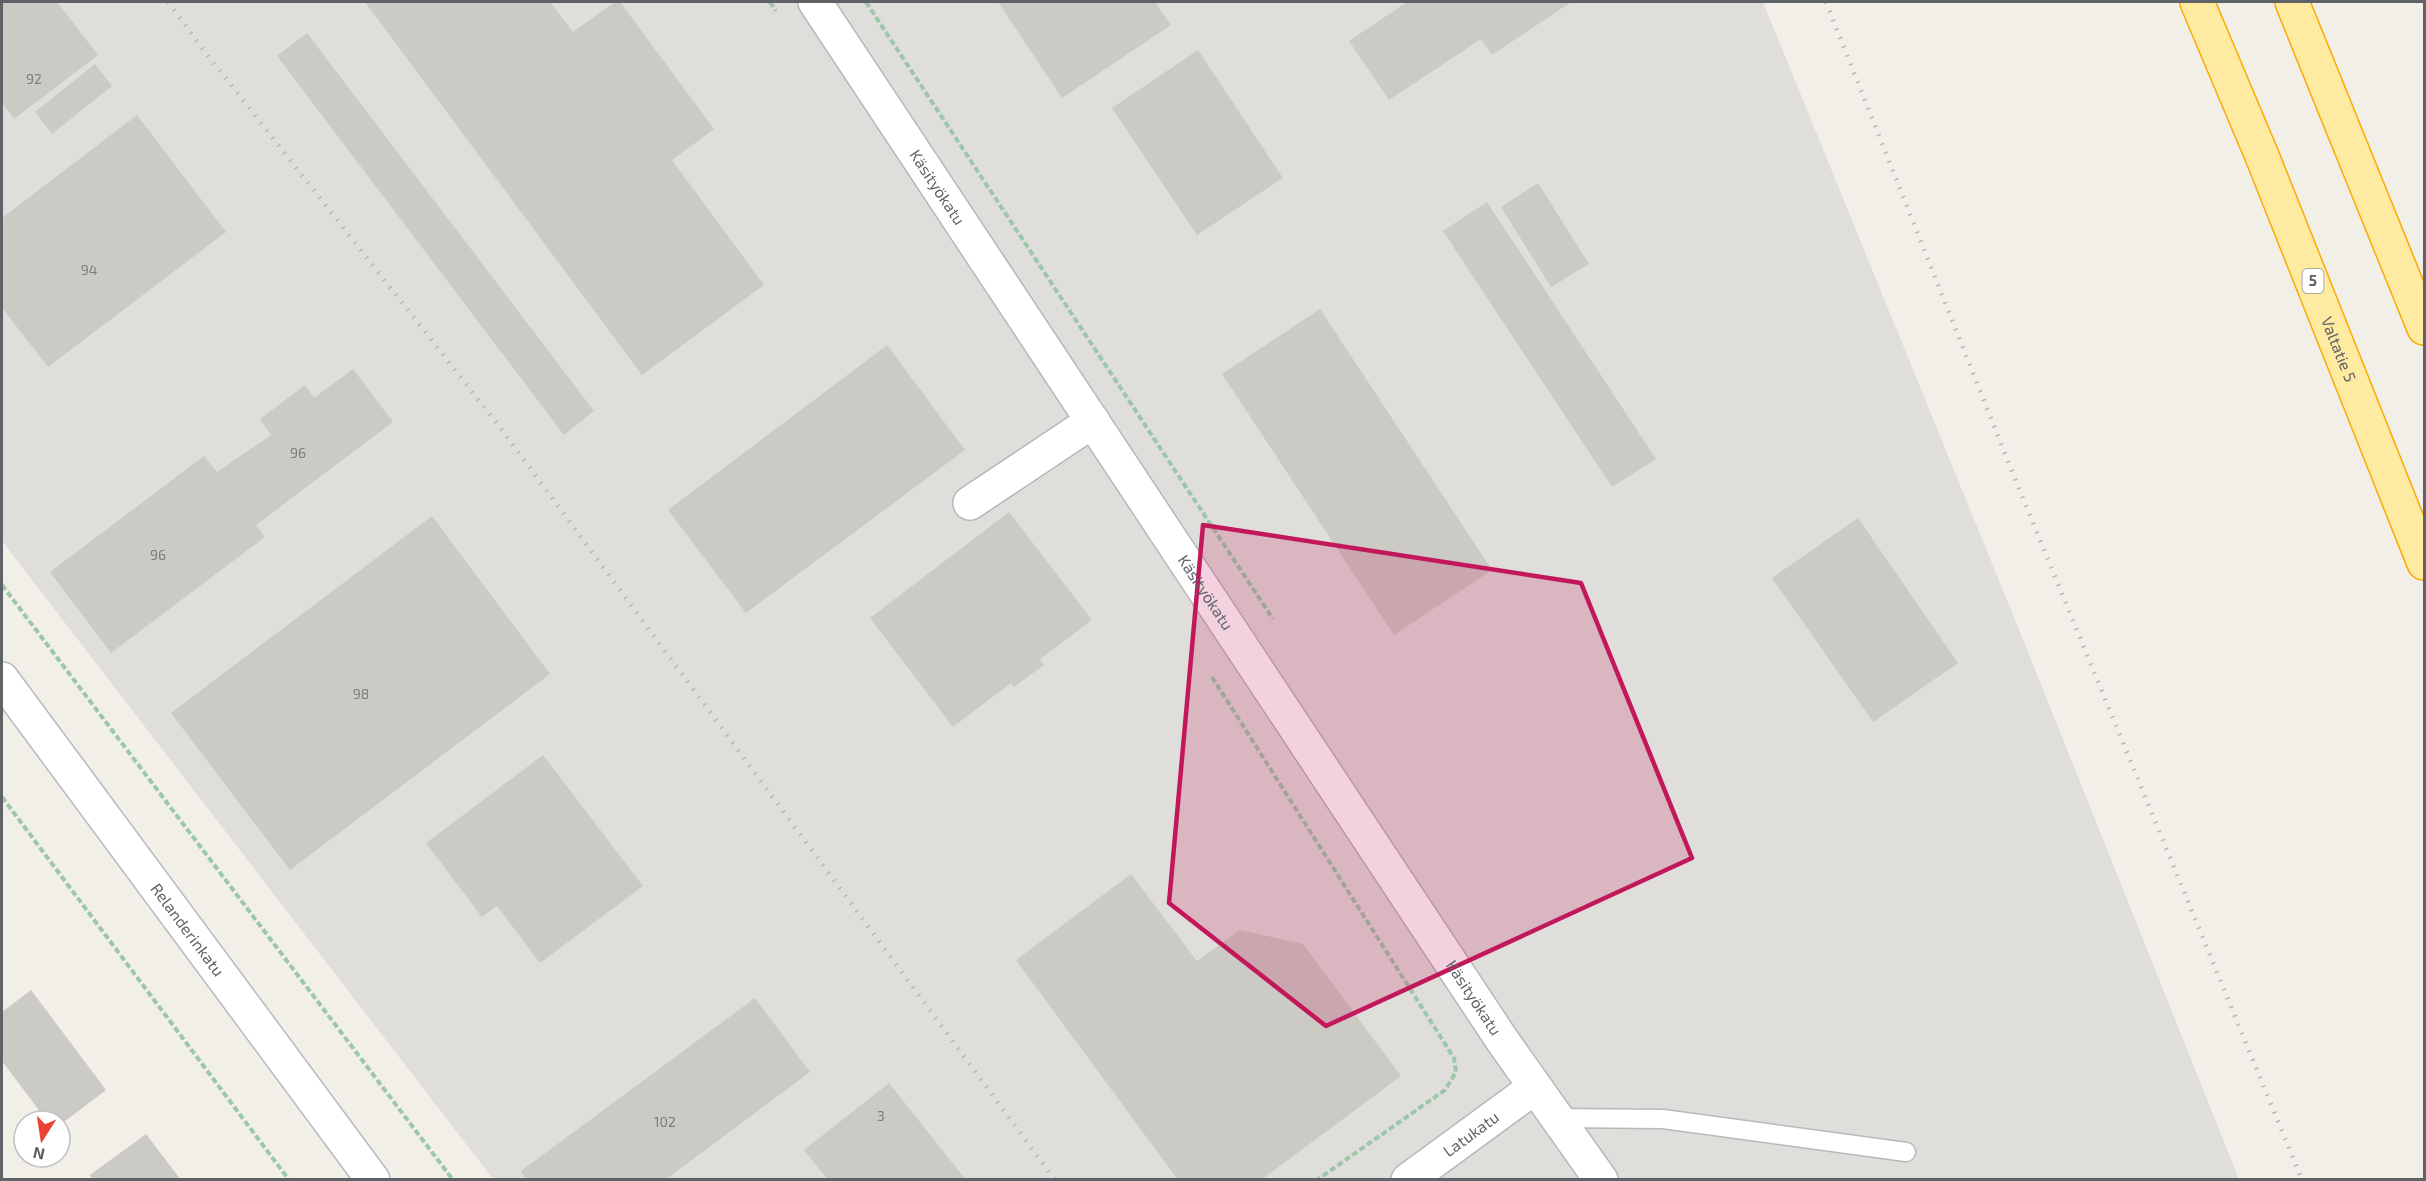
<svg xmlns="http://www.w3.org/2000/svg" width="2426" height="1181" viewBox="0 0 2426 1181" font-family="'Exo 2',sans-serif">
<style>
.industrial{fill:#e0deda}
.building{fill:#cccac5}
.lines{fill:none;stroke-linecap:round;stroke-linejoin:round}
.service-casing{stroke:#b5b8bc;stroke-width:21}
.minor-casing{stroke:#b5b8bc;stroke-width:36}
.secondary-casing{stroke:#b6babf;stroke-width:36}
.trunk-casing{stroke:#f9ab00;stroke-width:36}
.path{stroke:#9cc7a9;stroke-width:4;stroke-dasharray:6 3;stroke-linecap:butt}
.service{stroke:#fff;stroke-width:18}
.minor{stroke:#fff;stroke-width:33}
.secondary{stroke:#fff;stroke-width:33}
.trunk{stroke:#feeaa1;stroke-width:33}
.rail{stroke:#b6b7b8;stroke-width:4.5;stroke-dasharray:1.5 8;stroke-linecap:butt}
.marked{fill:#c2185b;fill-opacity:0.2;stroke:#c2185b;stroke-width:4.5;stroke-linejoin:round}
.labels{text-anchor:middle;stroke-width:6;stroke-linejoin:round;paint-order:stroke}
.number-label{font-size:14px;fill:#7a7d7f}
.shield{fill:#fff;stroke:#8f9295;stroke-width:1.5}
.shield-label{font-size:15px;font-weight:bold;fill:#5f6368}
.street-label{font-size:16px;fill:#5f6368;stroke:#fff}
</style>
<rect width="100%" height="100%" fill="#f1efe8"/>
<path class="industrial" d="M 2,2 L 1763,2 L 2020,632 L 2239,1179 L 493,1179 L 2,541 Z"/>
<path class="building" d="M 2,2 L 57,2 L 98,55 L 14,119 L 2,103 Z
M 365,2 L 550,2 L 573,32 L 615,2 L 620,2 L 714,129 L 672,160 L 764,285 L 642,375 Z
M 998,2 L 1155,2 L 1171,25 L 1062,98 Z
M 1407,2 L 1571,2 L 1492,55 L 1481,39 L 1389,100 L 1349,41 Z
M 307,33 L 594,411 L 564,435 L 277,56 Z
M 1198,50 L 1283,178 L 1197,235 L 1112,108 Z
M 95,64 L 112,86 L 52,134 L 35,112 Z
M 137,115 L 226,232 L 48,367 L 3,309 L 2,310 L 2,218 Z
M 1538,183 L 1589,264 L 1551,287 L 1501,207 Z
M 1487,202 L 1656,459 L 1612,487 L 1443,231 Z
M 1320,309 L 1492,570 L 1394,635 L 1222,374 Z
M 887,345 L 965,450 L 746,613 L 668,510 Z
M 353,369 L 393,422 L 256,525 L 265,537 L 111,653 L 50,572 L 204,456 L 217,472 L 271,435 L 260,419 L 305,385 L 314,398 Z
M 1009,512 L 1092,620 L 1040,659 L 1044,665 L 1014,687 L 1011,683 L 953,727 L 870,618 Z
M 432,516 L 550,674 L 290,870 L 171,713 Z
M 1858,518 L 1958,663 L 1873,722 L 1772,578 Z
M 543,755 L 643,886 L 540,963 L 497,906 L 482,917 L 426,843 Z
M 1131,874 L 1197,961 L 1240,930 L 1303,944 L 1401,1076 L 1261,1180 L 1178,1180 L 1016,960 Z
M 31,990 L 106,1090 L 60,1125 L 60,1121 L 47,1121 L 2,1061 L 2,1012 Z
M 755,998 L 810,1072 L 665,1180 L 527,1180 L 521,1171 Z
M 889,1083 L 966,1180 L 828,1180 L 804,1150 Z
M 146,1134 L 181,1180 L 93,1180 L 90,1175 Z"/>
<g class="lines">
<defs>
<path id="service" d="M 1558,1118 L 1663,1119 L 1906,1152"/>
<g id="minor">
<path id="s1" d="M 815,2 L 1502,1040 L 1601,1180"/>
<path d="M 970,503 L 1093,421"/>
<path id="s2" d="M 1408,1180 L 1535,1087"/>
</g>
<g id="secondary">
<path id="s3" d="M 2,679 L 373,1180"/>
</g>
<g id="trunk">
<path id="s4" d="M 2197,2 L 2262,156 L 2424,563"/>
<path d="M 2292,2 L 2424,328"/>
</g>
</defs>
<use href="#service" class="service-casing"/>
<use href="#minor" class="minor-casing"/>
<use href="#secondary" class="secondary-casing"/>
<use href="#trunk" class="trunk-casing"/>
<path class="path" d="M 770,2 L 776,11
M 866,2 L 1273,619
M 2,585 L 453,1180
M 1212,677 L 1454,1058 L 1456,1072 L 1445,1090 L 1317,1180
M 2,797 L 289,1180"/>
<use href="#service" class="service"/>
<use href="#minor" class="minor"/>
<use href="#secondary" class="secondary"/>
<use href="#trunk" class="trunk"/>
<path class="rail" d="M 168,2 L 202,48 L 499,426 L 1055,1180
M 1826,2 L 2013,474 L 2302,1180"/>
</g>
<path class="marked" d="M 1203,525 L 1581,583 L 1692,858 L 1326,1026 L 1169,903 Z"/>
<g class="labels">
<g class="number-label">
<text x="34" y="84">92</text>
<text x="89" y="275">94</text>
<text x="298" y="458">96</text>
<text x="158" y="560">96</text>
<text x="361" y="699">98</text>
<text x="881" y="1121">3</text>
<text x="665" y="1127">102</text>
</g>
<rect class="shield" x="2302.5" y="269" width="21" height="24" rx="4.5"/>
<g class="shield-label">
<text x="2313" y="286">5</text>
</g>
<g class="street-label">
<text dy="6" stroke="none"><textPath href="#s1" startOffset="222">Käsityökatu</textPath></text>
<text dy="6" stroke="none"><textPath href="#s4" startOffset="375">Valtatie 5</textPath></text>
<text dy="6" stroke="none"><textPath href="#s1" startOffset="708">Käsityökatu</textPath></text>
<text dy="6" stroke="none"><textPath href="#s3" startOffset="312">Relanderinkatu</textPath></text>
<text dy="6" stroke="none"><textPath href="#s1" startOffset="1194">Käsityökatu</textPath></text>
<text dy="6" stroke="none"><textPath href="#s2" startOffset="78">Latukatu</textPath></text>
</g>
</g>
<rect width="2426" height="1181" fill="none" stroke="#5f6368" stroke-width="6"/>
<g transform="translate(42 1139) rotate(192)"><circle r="28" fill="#ffffff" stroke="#bfc1c3" stroke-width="1.5"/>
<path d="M0-4.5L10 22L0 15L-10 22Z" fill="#ea4335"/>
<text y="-9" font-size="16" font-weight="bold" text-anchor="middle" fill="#5f6368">N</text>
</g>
</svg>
